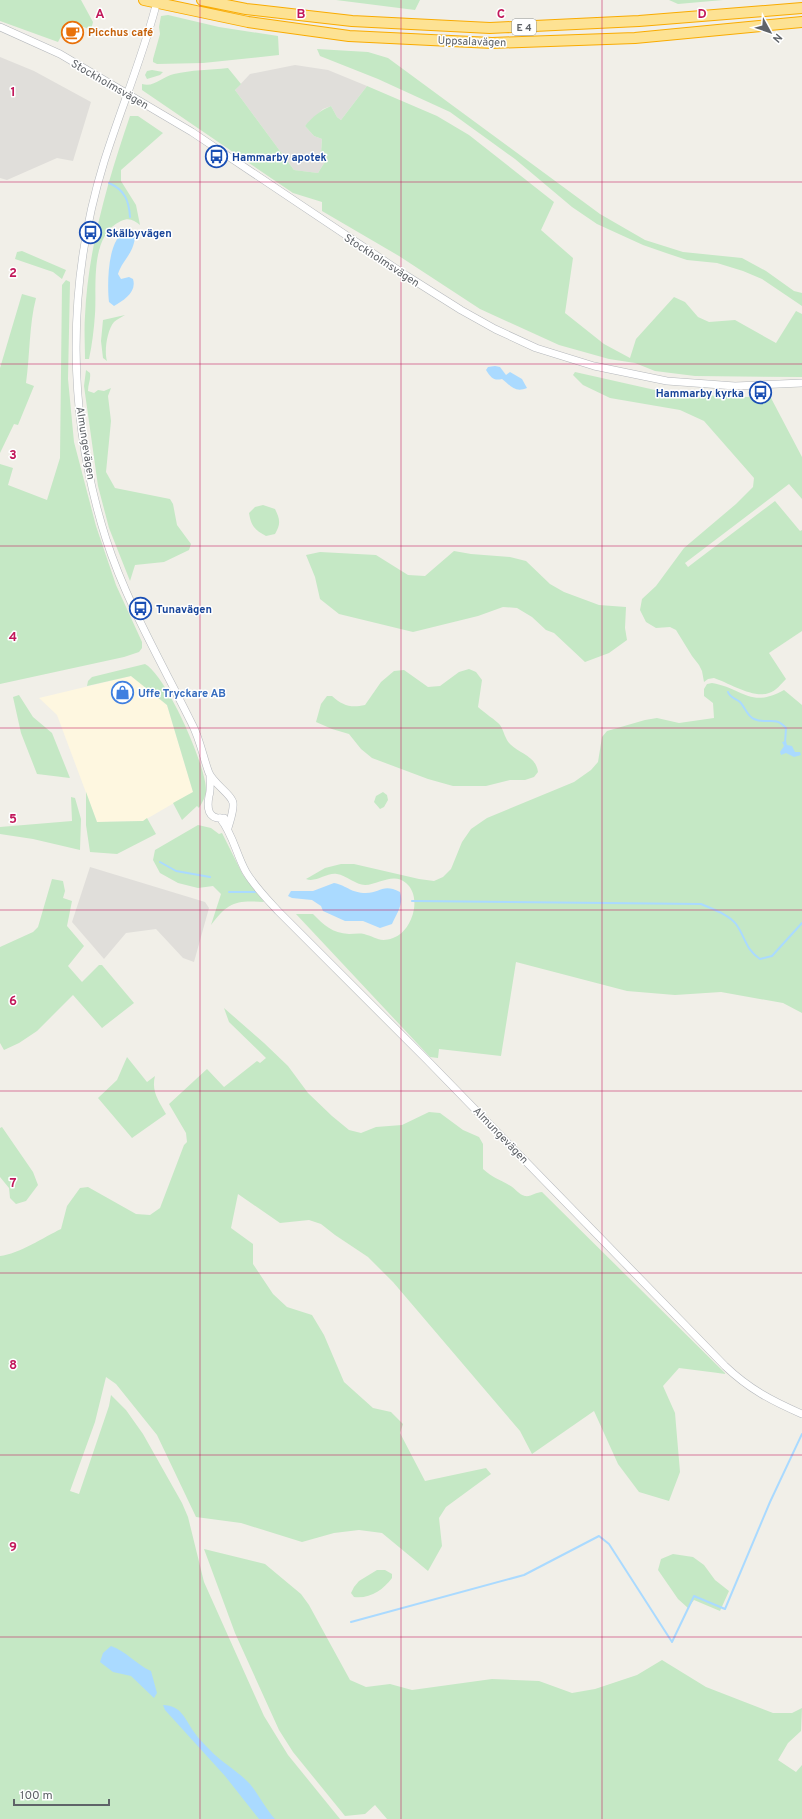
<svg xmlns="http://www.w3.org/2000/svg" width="802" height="1819" viewBox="0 0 802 1819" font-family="Overpass,sans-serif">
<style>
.commercial{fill:#fef7e0}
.industrial{fill:#e0deda}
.green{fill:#c5e8c5}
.water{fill:#aadaff}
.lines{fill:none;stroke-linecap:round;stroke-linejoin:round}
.stream{stroke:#aadaff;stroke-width:2}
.tertiary-casing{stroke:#b5b8bc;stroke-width:8}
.motorway-casing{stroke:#f9ab00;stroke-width:12}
.tertiary{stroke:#fff;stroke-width:7}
.motorway{stroke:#fde293;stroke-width:10}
.grid{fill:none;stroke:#c2185b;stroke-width:1;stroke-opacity:0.55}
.labels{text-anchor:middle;stroke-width:3;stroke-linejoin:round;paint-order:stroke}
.shield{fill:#fff;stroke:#8f9295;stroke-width:1}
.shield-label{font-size:10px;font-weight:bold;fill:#5f6368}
.food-label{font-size:11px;font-weight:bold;fill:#c56008;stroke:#fff;text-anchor:start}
.street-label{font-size:11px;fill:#5f6368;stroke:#fff}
.transit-label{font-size:11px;font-weight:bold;fill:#164399;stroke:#fff;text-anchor:start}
.shop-label{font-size:11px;font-weight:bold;fill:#366cbe;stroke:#fff;text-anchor:start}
.grid-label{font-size:13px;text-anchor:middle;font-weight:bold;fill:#c2185b;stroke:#fff;stroke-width:3;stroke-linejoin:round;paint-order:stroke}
</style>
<rect width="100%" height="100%" fill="#f1efe8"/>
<path class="commercial" d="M 131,676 L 167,705 L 193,792 L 143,821 L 97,822 L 57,715 L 39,698 Z"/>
<path class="industrial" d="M 0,57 L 34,71 L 91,102 L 73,161 L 57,158 L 7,180 L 0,178 Z
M 295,65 L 328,70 L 367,86 L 341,120 L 337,117 L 331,106 L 323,109 L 305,126 L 314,136 L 322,139 L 321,152 L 326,160 L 318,173 L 294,170 L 235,90 L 250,74 Z
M 90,867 L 205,902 L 209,908 L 194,962 L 183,958 L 156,929 L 126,933 L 104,959 L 72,922 Z"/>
<path class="green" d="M 0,0 L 81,0 L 93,22 L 91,30 L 69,21 L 58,42 L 0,21 Z
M 336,0 L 420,0 L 415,10 Z
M 669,0 L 723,0 L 678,4 Z
M 168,15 L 219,27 L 278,36 L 279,55 L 203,63 L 157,64 L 153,62 L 153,59 L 160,34 L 159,27 L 161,16 Z
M 317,49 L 368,52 L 388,58 L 600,214 L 645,240 L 683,252 L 742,258 L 766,271 L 794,291 L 802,293 L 802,306 L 762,279 L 743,271 L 717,263 L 687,260 L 666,253 L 643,245 L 597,224 L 572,207 L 515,159 L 450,112 L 378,79 L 320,56 Z
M 228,68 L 241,84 L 235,90 L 294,170 L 318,173 L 326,160 L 321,153 L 322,139 L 314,136 L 305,126 C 312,117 321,110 331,106 L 337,117 L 341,120 L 367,86 L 437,116 L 469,135 L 554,202 L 541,230 L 573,258 L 565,313 L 604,344 L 630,358 L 636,339 L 674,297 L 685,302 L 698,317 L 709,322 L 735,320 L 776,343 L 796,311 L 802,314 L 802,377 L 695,376 L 655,371 L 635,363 L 609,359 L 559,345 L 480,309 L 399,256 L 322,211 L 322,202 L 293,193 L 142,90 L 142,84 C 154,88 163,76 174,74 C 191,70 210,70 228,68 Z
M 152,70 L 163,72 L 160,75 L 147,79 L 145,75 L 147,71 Z
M 130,116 L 138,116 L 163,133 L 121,170 L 121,181 L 136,205 L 140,225 C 134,220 129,217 121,221 C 89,236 97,286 95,314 C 94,329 92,345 89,359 L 85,359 C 85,345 84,330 85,316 C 88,248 108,180 130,116 Z
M 22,251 L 66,270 L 62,279 L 53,272 L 15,259 L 17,252 Z
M 66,280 L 70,282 L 68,379 L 74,442 L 96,526 L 116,585 L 142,642 L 142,648 L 139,652 L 124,657 L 0,684 L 0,464 L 13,468 L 8,485 L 47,500 L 60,458 L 62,285 Z
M 22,294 L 36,298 C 29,325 30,355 26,383 L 34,386 L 18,425 L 14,424 L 0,453 L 0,368 Z
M 125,315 C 122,317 117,319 114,322 C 107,330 104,352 107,361 L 103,358 L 101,341 L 103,320 Z
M 86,370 L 90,373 C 91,380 88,384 88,391 L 94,393 L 98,390 L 104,391 L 111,388 L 108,396 L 111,421 L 106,472 L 115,488 L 170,499 L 173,504 L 177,525 L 191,544 L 189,550 L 164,562 L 135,565 L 130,581 L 109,528 L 98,486 L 84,386 Z
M 575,372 L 655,390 L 699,395 L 771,398 L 802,457 L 802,499 L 789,484 L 685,563 L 688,567 L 775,501 L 800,531 L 802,530 L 802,631 L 769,653 L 786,679 C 781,684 776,691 769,693 C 754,699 729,683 714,678 L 708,679 L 704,682 L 702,671 L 699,665 L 692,656 L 676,630 L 670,627 L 656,628 L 646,622 L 640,610 L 642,599 L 656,586 L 684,548 L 736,504 L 753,487 L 754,478 L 704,421 L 680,410 L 610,398 L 583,385 L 573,375 Z
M 263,505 L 275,509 C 280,519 281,524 275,534 L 266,536 C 255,530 251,526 249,513 L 255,507 Z
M 454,551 L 471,554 L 510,557 L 526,561 L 550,584 L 564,592 L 599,605 L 626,607 L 625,628 L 627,640 L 609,653 L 585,662 L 554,633 L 546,630 L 532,617 L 517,608 L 503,607 L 478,616 L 413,632 L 339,614 L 320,599 L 315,577 L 306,555 L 320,552 L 376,555 L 408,575 L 425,576 Z
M 145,664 C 166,675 207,767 206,791 C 206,796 202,803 199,808 L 197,806 L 182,820 L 173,803 L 193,792 L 167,705 L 131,676 L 87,686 L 88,681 L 92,677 Z
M 469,669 L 476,672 L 482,680 L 478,707 C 483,712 497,721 500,725 C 504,731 505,739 510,744 C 520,754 536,756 538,772 L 534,777 L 525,780 L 510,780 L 486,786 L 453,786 L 428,779 L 372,758 L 361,749 L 349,734 L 332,729 L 316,722 L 321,704 L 327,696 L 332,696 C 343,706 351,708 365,705 L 381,682 L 394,671 L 404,670 L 428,687 L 440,686 L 459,672 Z
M 712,683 C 743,688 750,709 784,690 L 802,705 L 802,1013 L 783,1003 L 721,992 L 675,995 L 627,991 L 516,962 L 501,1056 L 439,1049 L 438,1058 L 430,1057 L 296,914 L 313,914 C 324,925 332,933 349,934 C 354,934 359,933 364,934 C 376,937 379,943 393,938 C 412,932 423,897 406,883 C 394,872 379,884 365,885 C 356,885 346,875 337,874 C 327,872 316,883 306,879 L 325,868 L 341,864 L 354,864 L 419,879 L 434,881 L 443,877 L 451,869 L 462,842 L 471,829 L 487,818 L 574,782 L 591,770 L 598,762 L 602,737 L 607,731 L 645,720 L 657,718 L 679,723 L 714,718 L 713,703 L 704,696 L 704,689 L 707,684 Z
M 19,695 L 33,717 L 52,733 L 70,778 L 37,774 L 21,733 L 13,697 Z
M 86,792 L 97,822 L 143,821 L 147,818 L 156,834 L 117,854 L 90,852 L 86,825 Z
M 383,792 L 387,795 L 388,800 L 384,807 L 380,809 L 374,802 L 376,796 Z
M 71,797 L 75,798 L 81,819 L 80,850 L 33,839 L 0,834 L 0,827 L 72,821 Z
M 198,825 L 211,828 L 219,834 L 222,833 L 243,875 L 264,902 C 236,900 228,902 211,925 L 221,894 L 213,886 L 198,888 L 178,883 L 160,873 L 153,860 L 155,850 Z
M 52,879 L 63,881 L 65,891 L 63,898 L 72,901 L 67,926 L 84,946 L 68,966 L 82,982 L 99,965 L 102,965 L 134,1003 L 102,1028 L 73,995 L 37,1031 L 19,1043 L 4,1050 L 0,1043 L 0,947 L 33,932 L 38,927 Z
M 224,1008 L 264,1043 L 288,1066 L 308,1093 L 332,1116 L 349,1130 L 361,1133 L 376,1127 L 402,1125 L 429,1112 L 440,1113 L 463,1130 L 479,1137 L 483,1144 L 483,1169 C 493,1178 499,1179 509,1185 C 515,1188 519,1195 525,1196 C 531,1197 536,1192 542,1192 L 726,1374 L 679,1368 L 663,1386 L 675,1413 L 680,1472 L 669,1501 L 639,1492 L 618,1464 L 594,1411 L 532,1454 L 520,1431 L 393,1282 L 368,1257 L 335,1235 L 321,1224 L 309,1220 L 280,1223 L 238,1194 L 231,1228 L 253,1244 L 253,1264 L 273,1294 L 287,1307 L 312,1315 L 324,1335 L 344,1382 L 373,1408 L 391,1412 L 403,1424 L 400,1433 L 425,1481 L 486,1468 L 491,1474 L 446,1507 L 439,1518 L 442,1546 L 428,1571 L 382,1533 L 359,1530 L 334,1533 L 302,1542 L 241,1523 L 196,1517 L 157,1435 L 116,1384 L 106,1377 L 95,1422 L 70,1491 L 79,1494 L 109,1406 L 111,1395 L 126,1410 L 143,1434 L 182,1503 L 188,1517 L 204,1582 L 264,1716 L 288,1755 L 340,1819 L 0,1819 L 0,1256 C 19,1254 44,1237 61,1229 L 67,1206 L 80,1188 L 88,1187 L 136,1214 L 150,1215 L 160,1208 L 184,1145 L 187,1142 L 186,1133 L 169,1104 L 207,1069 L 224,1087 L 257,1061 L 260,1063 L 266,1058 L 229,1022 Z
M 127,1057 L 147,1082 L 155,1076 C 151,1092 159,1101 166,1114 L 132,1138 L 98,1098 L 117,1080 Z
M 2,1127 L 33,1172 L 38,1185 L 26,1201 L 16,1204 L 10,1198 L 9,1188 L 0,1177 L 0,1128 Z
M 204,1549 L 265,1564 L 301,1594 L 309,1605 L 350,1680 L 366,1687 L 390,1684 L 412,1690 L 492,1679 L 539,1681 L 572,1693 L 595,1689 L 637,1675 L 662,1660 L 706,1687 L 773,1713 L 792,1713 L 802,1708 L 801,1731 L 788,1743 L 778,1760 L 796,1772 L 802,1765 L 802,1819 L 387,1819 L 375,1805 L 365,1814 L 345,1816 L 293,1752 L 279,1730 L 235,1633 Z
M 673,1554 L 693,1557 L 704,1565 L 715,1580 L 729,1591 L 720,1611 L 694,1600 L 688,1608 L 678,1599 L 658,1570 L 661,1559 Z
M 377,1570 L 385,1570 L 392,1574 L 392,1578 C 383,1590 370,1599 354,1597 L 351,1593 L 354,1587 L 359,1581 Z"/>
<path class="water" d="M 127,231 L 132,233 L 135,238 C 132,256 123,259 118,274 L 121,279 L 129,277 L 133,279 C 137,292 124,300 114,306 L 109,302 C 107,286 107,236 127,231 Z
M 495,366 L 500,367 L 506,375 L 510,372 L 522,379 L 527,388 C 515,393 511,386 502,379 C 494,381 491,378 486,370 L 488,367 Z
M 786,741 L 787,745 L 792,746 L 795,752 L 800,752 L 801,755 L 794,757 L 786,753 L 781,755 L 780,752 L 784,746 L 782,742 Z
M 334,883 C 348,886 351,893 366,893 C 380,893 383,883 400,892 C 404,904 397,913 392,924 L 380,928 L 363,921 L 345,921 L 323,911 L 321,906 L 312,900 L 292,898 L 288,896 L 291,891 L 313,891 Z
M 111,1646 C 126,1651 137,1665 151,1671 L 157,1693 L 154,1698 L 131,1676 L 113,1672 L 100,1662 L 103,1653 Z
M 163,1705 C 181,1705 185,1719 194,1732 C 198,1738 204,1744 210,1750 C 222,1763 238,1771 250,1784 C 259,1795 265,1808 275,1819 L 259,1819 L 225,1776 L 165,1710 Z"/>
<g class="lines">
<path class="stream" d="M 109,183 C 125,190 129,201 130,217
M 728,692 C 730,698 735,698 740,702 C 745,707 747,716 754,719 C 766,725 775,715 786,728 L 785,743
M 160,862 L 176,871 L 210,877
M 229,892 L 255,892
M 412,901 L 701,904 C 712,909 728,914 736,924 C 746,938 745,949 760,959 L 772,956 L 802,923
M 351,1622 L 524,1575 L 599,1536 L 609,1544 L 672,1642 L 694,1596 L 725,1609 L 770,1502 L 802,1434"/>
<defs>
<path id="tertiary" d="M 155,9 C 141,61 120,111 104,162 C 66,285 67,416 106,539 C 127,604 162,663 192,724 C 200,739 203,757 209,773 C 214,784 232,795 233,803 C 234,810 230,821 228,828
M 0,27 L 60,54 L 192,132 L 407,276 L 461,310 L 495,329 L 536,348 L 594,366 L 667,381 L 735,386 L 802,383
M 210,776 C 210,782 211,790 209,796 C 207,807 207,820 224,818
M 220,818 C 233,834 236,854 246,872 C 255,887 267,899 278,911 L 427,1060 L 725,1366 C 749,1389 772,1401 802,1414"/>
<path id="motorway" d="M 144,0 L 248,22 L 349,36 L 492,43 L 635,38 L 802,22
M 202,0 L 246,9 L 352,21 L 490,28 L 639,21 L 802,8"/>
</defs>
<use href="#tertiary" class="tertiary-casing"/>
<use href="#motorway" class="motorway-casing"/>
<use href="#tertiary" class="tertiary"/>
<use href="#motorway" class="motorway"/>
</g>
<path class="grid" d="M 200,0 L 200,1819M 401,0 L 401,1819M 602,0 L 602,1819M 0,182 L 802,182M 0,364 L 802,364M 0,546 L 802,546M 0,728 L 802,728M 0,910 L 802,910M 0,1091 L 802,1091M 0,1273 L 802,1273M 0,1455 L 802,1455M 0,1637 L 802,1637"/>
<defs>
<symbol id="cafe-ring" viewBox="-11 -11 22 22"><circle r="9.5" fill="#fff" stroke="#e8710a" stroke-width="1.5"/><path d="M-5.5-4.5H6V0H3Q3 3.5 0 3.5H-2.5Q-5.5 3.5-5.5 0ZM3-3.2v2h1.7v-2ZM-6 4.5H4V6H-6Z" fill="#e8710a"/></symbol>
<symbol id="bus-ring" viewBox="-11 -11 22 22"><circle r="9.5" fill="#fff" stroke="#1a4fb4" stroke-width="1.5"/><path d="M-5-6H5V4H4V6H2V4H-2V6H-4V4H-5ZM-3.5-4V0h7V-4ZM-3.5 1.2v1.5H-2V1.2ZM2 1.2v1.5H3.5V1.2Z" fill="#1a4fb4"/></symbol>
<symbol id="shop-ring" viewBox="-11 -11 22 22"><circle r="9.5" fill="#fff" stroke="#3f7fe0" stroke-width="1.5"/><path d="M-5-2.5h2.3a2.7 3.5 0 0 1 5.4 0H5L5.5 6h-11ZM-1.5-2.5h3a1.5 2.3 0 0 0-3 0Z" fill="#3f7fe0"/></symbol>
</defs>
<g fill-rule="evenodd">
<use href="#cafe-ring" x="60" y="20" width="25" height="25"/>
<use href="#bus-ring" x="204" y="144" width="25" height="25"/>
<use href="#bus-ring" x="78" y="220" width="25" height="25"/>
<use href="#bus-ring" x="748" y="380" width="25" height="25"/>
<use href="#bus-ring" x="128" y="596" width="25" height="25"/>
<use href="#shop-ring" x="110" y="680" width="25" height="25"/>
</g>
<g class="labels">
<rect class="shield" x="512" y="19" width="24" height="16" rx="3"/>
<g class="shield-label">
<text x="524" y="31">E 4</text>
</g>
<g class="food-label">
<text x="88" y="36">Picchus café</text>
</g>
<g class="street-label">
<text transform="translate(472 41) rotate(2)" y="4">Uppsalavägen</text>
<text transform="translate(110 84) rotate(30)" y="4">Stockholmsvägen</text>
<text transform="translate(382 260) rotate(33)" y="4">Stockholmsvägen</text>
<text transform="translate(86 443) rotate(81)" y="4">Almungevägen</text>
<text transform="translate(501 1135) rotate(46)" y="4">Almungevägen</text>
</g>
<g class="transit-label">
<text x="232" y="161">Hammarby apotek</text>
<text x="106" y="237">Skälbyvägen</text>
<text x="744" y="397" text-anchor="end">Hammarby kyrka</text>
<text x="156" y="613">Tunavägen</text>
</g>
<g class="shop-label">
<text x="138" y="697">Uffe Tryckare AB</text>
</g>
</g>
<g class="grid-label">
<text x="100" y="18">A</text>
<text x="301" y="18">B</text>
<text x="501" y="18">C</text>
<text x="702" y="18">D</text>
<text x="13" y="96">1</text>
<text x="13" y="277">2</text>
<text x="13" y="459">3</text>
<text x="13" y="641">4</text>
<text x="13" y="823">5</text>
<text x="13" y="1005">6</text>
<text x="13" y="1187">7</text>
<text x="13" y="1369">8</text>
<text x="13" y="1551">9</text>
</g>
<g transform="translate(770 32) rotate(130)" stroke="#ffffff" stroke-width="3" paint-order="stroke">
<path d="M0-3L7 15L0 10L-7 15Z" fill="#5f6368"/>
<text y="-6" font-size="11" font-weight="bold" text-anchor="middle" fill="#5f6368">N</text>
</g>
<path d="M14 1799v6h95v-6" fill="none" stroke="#5f6368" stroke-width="2"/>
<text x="20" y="1799" font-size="12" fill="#5f6368" stroke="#ffffff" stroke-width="3" paint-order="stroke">100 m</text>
</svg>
